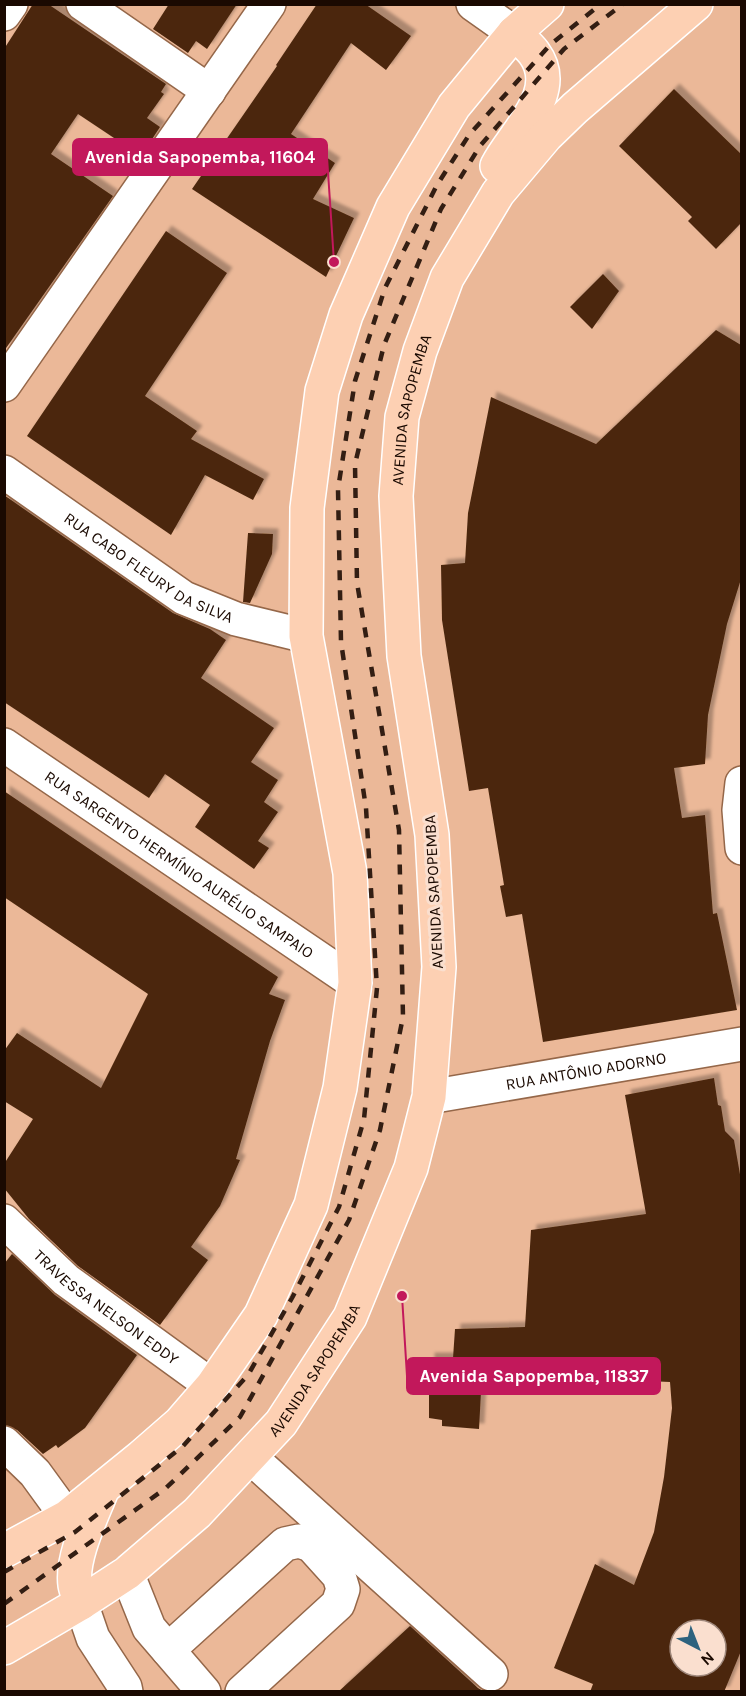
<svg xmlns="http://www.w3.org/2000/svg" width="746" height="1696" viewBox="0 0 746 1696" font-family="Karla,sans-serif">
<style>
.building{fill:#4b2810;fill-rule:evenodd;filter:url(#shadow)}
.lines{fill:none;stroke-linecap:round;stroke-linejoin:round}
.minor-casing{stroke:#956749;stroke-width:36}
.major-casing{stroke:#fff;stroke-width:36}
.minor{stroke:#fff;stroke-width:33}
.major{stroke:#fdd0b3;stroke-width:33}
.rail{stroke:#331e13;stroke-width:4.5;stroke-dasharray:10 10;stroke-linecap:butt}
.labels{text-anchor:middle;stroke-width:6;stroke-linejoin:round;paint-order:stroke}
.street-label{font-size:16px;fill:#1a0901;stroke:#fadfcf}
.leader{fill:none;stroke:#c2185b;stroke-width:2}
.callout-dot{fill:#c2185b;stroke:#fadfcf;stroke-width:2}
.callout{fill:#c2185b;stroke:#c2185b;stroke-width:2}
.callout-label{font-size:18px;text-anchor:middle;font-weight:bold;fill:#fff}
</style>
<defs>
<filter id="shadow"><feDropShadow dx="5.5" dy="-5.5" stdDeviation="1.5" flood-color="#0004"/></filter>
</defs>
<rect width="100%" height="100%" fill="#ebb898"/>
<path class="building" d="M 33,4 L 48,4 L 166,84 L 161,92 L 164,94 L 147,118 L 160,127 L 141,156 L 78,114 L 51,154 L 113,196 L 4,351 L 4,49 Z
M 169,4 L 237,4 L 207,49 L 196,41 L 188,53 L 153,29 Z
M 317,4 L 365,4 L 411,36 L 386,70 L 351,43 L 291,134 L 335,163 L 313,199 L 354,218 L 326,277 L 192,189 L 277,66 L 276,65 Z
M 674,89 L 741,154 L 741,223 L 716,249 L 688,221 L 692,217 L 619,146 Z
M 166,231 L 227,273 L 145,396 L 197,431 L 191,439 L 264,479 L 253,500 L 205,475 L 171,535 L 27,436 Z
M 603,274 L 619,291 L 592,329 L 570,307 Z
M 716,330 L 741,345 L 741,579 L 727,624 L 708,715 L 705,764 L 674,768 L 682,818 L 705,815 L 713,914 L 717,913 L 737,1010 L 543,1042 L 522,914 L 506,917 L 500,886 L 504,885 L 488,788 L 469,791 L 442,620 L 441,565 L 465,563 L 468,513 L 491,397 L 596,444 Z
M 4,495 L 173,613 L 210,629 L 226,640 L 201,678 L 274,728 L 251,762 L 278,780 L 264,802 L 278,812 L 258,841 L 269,848 L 254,869 L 195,827 L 210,805 L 165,774 L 149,798 L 4,702 Z
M 248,533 L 273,534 L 272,554 L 250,603 L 243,602 Z
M 4,791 L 278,977 L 269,994 L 285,1000 L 270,1041 L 236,1159 L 240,1160 L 220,1206 L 191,1247 L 208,1260 L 160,1325 L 78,1266 L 29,1219 L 4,1188 L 4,1164 L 33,1119 L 4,1101 L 4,1051 L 17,1033 L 101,1088 L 148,994 L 4,897 Z
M 714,1078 L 718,1105 L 721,1106 L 725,1131 L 734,1140 L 741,1180 L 741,1651 L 724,1692 L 590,1692 L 593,1684 L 554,1668 L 595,1564 L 634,1585 L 654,1532 L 664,1477 L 672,1408 L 670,1382 L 482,1374 L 479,1429 L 442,1426 L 442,1420 L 429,1418 L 429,1358 L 453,1358 L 455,1329 L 525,1327 L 531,1230 L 646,1214 L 625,1095 ZM 680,1630 L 716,1630 L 716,1666 L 680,1666 Z
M 12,1254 L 55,1295 L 137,1355 L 85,1428 L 58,1448 L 56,1445 L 43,1454 L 17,1430 L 4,1425 L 4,1264 Z
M 410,1626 L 478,1688 L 485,1692 L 338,1692 Z"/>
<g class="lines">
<defs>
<g id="minor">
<path d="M 83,4 L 209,91"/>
<path d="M 473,4 L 514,33"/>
<path d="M 4,14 L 11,4"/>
<path d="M 4,385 L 269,4"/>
<path id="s1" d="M 4,472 L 184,598 L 236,619 L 306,636"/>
<path id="s2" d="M 4,745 L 355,983"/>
<path d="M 742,783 L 739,810 L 742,848"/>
<path id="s3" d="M 429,1097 L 742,1044"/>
<path id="s4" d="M 4,1221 L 66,1280 L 212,1386"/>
<path d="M 4,1443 L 35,1473 L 67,1517"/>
<path d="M 250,1457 L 491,1674"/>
<path d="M 127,1573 L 149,1628 L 204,1692"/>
<path d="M 81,1603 L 93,1638 L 125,1687 L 126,1692"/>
<path d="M 168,1650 L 285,1544 L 299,1541 L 311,1545 L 339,1576 L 343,1589 L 338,1604 L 242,1692"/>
</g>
<g id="major">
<path d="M 497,166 C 514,133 563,92 534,53 C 529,46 520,39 514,33"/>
<path d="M 4,1551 L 67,1517 L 141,1457 L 180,1423 L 212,1386 L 261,1315 L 311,1205 L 340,1088 L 355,983 L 350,873 L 306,636 L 307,508 L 322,391 L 346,315 L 393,207 L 454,106 L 514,33 L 547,4"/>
<path d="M 81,1603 C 79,1597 76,1591 75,1585 C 71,1557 92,1516 102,1490"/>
<path id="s5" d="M 4,1648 L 81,1603 L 127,1573 L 197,1513 L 281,1423 L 350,1317 L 411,1168 L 429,1097 L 439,967 L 432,835 L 404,656 L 396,496 L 402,417 L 420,351 L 447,278 L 498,193 L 546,136 L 575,108 L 696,4"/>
</g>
</defs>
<use href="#minor" class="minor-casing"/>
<use href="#major" class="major-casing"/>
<use href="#minor" class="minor"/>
<use href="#major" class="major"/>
<path class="rail" d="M 4,1572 L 75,1532 L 183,1446 L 248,1375 L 292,1298 L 339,1207 L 364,1119 L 377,988 L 366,808 L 341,642 L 338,489 L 355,381 L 385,288 L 437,185 L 469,135 L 550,45 L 601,4
M 4,1604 L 166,1488 L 240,1417 L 349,1220 L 380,1130 L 403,1017 L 399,830 L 357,583 L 355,464 L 384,345 L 441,209 L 480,146 L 564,49 L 623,4"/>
</g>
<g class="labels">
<g class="street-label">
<text dy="6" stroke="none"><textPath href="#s5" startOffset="1412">AVENIDA SAPOPEMBA</textPath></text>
<text dy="6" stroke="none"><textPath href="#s1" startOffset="174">RUA CABO FLEURY DA SILVA</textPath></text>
<text dy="6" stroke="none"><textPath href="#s2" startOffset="212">RUA SARGENTO HERMÍNIO AURÉLIO SAMPAIO</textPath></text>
<text transform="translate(433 892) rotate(-93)" y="6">AVENIDA SAPOPEMBA</text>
<text dy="6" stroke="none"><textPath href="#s3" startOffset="159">RUA ANTÔNIO ADORNO</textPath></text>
<text dy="6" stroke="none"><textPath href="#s4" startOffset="134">TRAVESSA NELSON EDDY</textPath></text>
<text dy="6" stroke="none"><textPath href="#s5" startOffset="422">AVENIDA SAPOPEMBA</textPath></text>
</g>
</g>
<path class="leader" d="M334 262L327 157M402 1296L407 1376"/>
<g class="callout-dot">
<circle cx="334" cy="262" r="6"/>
<circle cx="402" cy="1296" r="6"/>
</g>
<g class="callout">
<rect x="73" y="139" width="254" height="36" rx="6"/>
<rect x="407" y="1358" width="253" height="36" rx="6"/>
</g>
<g class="callout-label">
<text x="200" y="163">Avenida Sapopemba, 11604</text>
<text x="534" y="1382">Avenida Sapopemba, 11837</text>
</g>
<rect width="746" height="1696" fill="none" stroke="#1a0901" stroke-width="12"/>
<g transform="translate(698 1648) rotate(138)"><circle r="28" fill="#fadfcf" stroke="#a0897d" stroke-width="1.5"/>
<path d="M0-4.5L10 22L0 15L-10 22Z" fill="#2d627e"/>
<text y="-9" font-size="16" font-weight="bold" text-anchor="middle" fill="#1a0901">N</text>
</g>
</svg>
